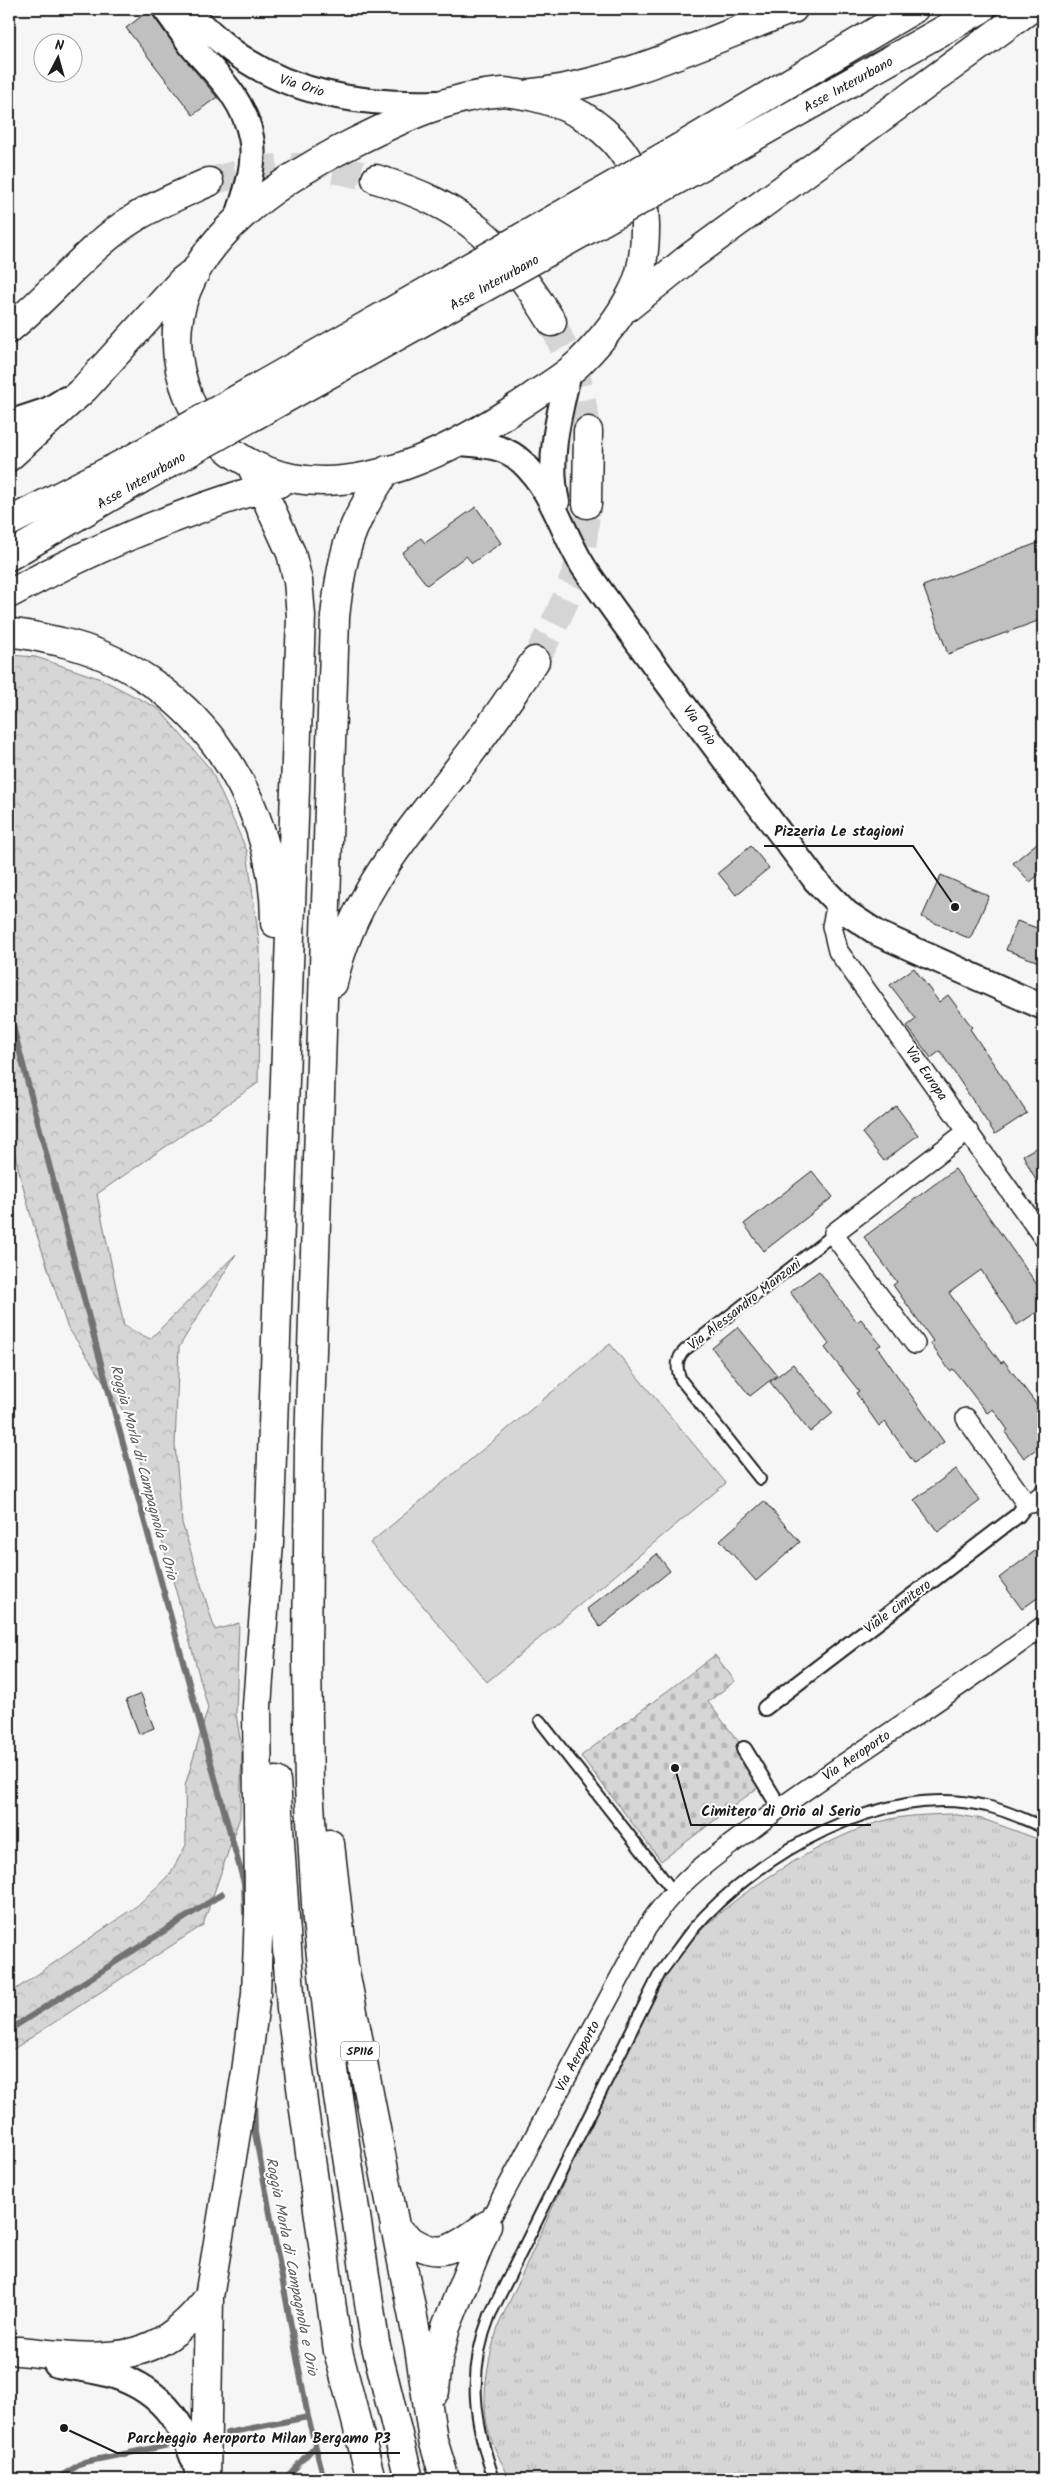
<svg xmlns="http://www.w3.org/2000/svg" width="1052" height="2488" viewBox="0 0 1052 2488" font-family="Kalam,sans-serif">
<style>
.grass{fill:url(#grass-tufts);stroke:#797979}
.forest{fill:url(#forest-crowns);stroke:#797979}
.cemetery{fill:url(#cemetery-stones);stroke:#797979}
.pitch{fill:#d6d6d6;stroke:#797979}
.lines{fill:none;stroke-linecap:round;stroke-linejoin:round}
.stream{stroke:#727272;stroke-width:6}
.building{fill:#c0c0c0;stroke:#1c1c1c}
.trunk-tunnel{stroke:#d5d5d5;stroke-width:28;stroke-dasharray:28 14;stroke-linecap:butt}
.service-casing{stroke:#1c1c1c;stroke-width:14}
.pedestrian-casing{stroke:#1c1c1c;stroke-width:18}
.minor-casing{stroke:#1c1c1c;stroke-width:22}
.tertiary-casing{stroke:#1c1c1c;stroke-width:28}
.secondary-casing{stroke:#1c1c1c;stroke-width:30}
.trunk-casing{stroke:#1c1c1c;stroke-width:31}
.service{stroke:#fff;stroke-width:10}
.pedestrian{stroke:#fff;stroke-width:14}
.minor{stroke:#fff;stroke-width:19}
.tertiary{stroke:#fff;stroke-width:24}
.secondary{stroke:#fff;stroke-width:26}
.trunk{stroke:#fff;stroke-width:28}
.trunk-bridge-casing{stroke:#1c1c1c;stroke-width:31;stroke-linecap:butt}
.trunk-bridge{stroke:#fff;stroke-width:28}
.labels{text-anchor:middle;stroke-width:4;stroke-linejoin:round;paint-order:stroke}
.shield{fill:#fff;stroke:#606060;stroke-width:1}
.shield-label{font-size:12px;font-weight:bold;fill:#1c1c1c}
.street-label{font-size:14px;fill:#1c1c1c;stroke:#fff}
.water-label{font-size:15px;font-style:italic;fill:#5d5d5d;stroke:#fff}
.leader{fill:none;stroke:#1c1c1c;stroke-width:2}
.callout-dot{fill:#1c1c1c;stroke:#fff;stroke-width:2}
.callout-label{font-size:15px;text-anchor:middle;font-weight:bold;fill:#1c1c1c;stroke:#fff;stroke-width:4;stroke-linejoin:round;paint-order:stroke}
</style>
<defs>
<pattern id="grass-tufts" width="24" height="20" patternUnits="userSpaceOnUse" patternTransform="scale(1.25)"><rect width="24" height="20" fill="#d6d6d6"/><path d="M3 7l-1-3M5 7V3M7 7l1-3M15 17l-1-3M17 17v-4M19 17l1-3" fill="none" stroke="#b7b7b7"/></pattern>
<pattern id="forest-crowns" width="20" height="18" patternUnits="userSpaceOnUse" patternTransform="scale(1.25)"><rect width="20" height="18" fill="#d6d6d6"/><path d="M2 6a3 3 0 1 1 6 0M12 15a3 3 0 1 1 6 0" fill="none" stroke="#b7b7b7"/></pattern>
<pattern id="cemetery-stones" width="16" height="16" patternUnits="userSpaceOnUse" patternTransform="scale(1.25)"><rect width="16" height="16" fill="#d6d6d6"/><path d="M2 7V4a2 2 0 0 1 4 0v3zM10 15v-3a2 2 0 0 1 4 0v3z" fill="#b7b7b7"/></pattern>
</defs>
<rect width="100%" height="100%" fill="#f6f6f6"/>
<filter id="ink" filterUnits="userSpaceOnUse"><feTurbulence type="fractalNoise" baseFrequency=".02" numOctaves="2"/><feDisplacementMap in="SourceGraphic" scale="10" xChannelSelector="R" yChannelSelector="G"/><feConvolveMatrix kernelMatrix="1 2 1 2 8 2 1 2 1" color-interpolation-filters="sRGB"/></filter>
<g filter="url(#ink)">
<path class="grass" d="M 951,1814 L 983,1819 L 1043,1841 L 1043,2479 L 510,2479 C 503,2465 495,2451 490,2436 C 479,2402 488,2357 499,2324 C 539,2240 575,2154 617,2070 C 639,2025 659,1979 692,1940 C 731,1895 825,1837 883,1821 C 904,1815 929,1815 951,1814 Z"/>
<path class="forest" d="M 9,655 L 36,657 L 101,679 L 159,709 L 211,770 L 247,851 L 260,948 L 258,1083 L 97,1194 L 124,1326 L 150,1339 L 236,1254 L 179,1347 L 175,1445 L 182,1523 L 215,1630 L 239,1623 L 236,1714 L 242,1751 L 240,1817 L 203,1925 L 9,2052 L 9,1994 L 138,1905 L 170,1874 L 186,1845 L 185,1786 L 208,1708 L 129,1420 L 67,1326 L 32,1220 L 9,1133 Z"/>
<path class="cemetery" d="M 715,1655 L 735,1681 L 708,1702 L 768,1780 L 661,1861 L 581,1756 Z"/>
<path class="pitch" d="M 610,1344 L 726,1483 L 487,1682 L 370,1543 Z"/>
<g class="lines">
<path class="stream" d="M 9,1011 L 99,1356 L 244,1883 L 245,1913
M 9,2030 L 222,1894
M 254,2098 L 255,2133 L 308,2417 L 324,2479
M 227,2433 L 308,2417
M 56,2479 L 84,2462 L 169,2445
M 285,2479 L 315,2446"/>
</g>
<path class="building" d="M 151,9 L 154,17 L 179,52 L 217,97 L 193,115 L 126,28 Z
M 476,507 L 501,543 L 472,563 L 466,556 L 427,585 L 402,553 L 421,538 L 425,543 Z
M 1043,541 L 1043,619 L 948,654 L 923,586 Z
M 1043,838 L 1043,871 L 1030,882 L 1013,863 Z
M 751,846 L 769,868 L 736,895 L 718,873 Z
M 941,875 L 989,896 L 970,939 L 922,917 Z
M 1017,921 L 1043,930 L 1043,949 L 1039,962 L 1006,950 Z
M 914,968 L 939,1002 L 948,995 L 972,1027 L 970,1029 L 1027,1113 L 995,1134 L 940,1051 L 931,1058 L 907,1026 L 916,1019 L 890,985 Z
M 896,1106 L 918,1135 L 884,1161 L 862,1133 Z
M 1043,1144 L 1043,1194 L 1023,1155 Z
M 955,1169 L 1043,1293 L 1043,1308 L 1017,1325 L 981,1270 L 949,1293 L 1001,1363 L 1004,1361 L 1043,1413 L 1043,1444 L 1024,1458 L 1005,1432 L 1008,1430 L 993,1409 L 987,1413 L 953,1369 L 950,1371 L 930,1343 L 933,1341 L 893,1285 L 897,1282 L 864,1237 Z
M 812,1171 L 833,1197 L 764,1251 L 744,1224 Z
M 819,1271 L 857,1322 L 861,1319 L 881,1345 L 877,1347 L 944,1442 L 914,1463 L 885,1422 L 879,1426 L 856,1393 L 859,1391 L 825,1348 L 829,1344 L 790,1292 Z
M 738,1327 L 777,1375 L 750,1396 L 712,1348 Z
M 793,1364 L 833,1413 L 810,1432 L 770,1382 Z
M 956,1469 L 980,1501 L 938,1532 L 914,1500 Z
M 764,1501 L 800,1542 L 756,1581 L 720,1540 Z
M 1043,1545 L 1043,1594 L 1022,1609 L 999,1578 Z
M 657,1554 L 670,1571 L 600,1627 L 587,1609 Z
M 141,1694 L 154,1728 L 139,1734 L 126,1700 Z"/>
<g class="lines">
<path class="trunk-tunnel" d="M 209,182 C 269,164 315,161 376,179
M 552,322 L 577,377 L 588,431
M 535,661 C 553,626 572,592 581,554 C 584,538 585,520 587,504"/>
<defs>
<path id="service" d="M 760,1479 L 681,1380 C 676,1369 676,1358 685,1350 L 834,1234
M 540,1721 L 673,1891
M 494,2479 C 474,2422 467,2372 490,2315 L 660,1973 C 671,1959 681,1944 692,1930 C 758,1854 883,1781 986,1806 C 1006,1810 1025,1820 1043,1827"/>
<path id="pedestrian" d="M 765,1708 L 1018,1515 L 1027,1503
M 744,1749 L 780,1808"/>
<path id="minor" d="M 837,903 L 832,926 L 838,951 L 1043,1237
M 915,1344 L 836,1238 L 834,1233 L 968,1131
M 966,1418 L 1025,1502 L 1032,1503 L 1043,1494
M 487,2225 L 646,1929 C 678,1878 718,1855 765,1819 C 856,1752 953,1694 1043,1626"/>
<path id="tertiary" d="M 165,9 C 175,22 184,36 194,49 C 218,76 244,100 251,137 C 257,164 245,195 237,219
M 186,9 C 205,27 224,47 247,61 C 303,97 371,105 437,103
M 459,443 C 483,445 504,445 522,462 C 554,492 562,534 585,569 C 659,675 739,778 816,881 L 847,913 L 879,934 L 1043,1007
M 557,502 C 547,458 559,415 569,372"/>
<path id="secondary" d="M 9,424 L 48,411 L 66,400
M 57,2364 C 75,2367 96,2369 114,2375 C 167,2392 186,2429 201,2479"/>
<path id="trunk" d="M 503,92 C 580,99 646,143 645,228 C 645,249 642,275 632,293 C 619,319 601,341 580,362 C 566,376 548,386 532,397 C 466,442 374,494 292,478 C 248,469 208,443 190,401 C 137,275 256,192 353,143 C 401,119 448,96 503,92 Z
M 533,93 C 618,84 713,39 793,9
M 681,147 L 914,9
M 691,172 L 981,9
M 376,179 C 468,207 502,242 552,322
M 628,307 L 690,257 L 1030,9
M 9,329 C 53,294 88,246 136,217 C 159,203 184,193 209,182
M 9,457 L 84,389 L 182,281 L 191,274
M 387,470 C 349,525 342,552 335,617 L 309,1445 L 307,1659 L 309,1786 L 317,1921 L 334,2070 L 375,2342 L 409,2479
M 587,504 L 588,431
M 9,522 L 130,460
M 9,556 L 139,480
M 9,594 C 95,547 185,510 279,483
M 9,633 C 26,633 44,639 61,642 C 189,672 276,794 275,923
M 333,983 C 352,893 411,831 465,760 C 490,728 512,694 535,661
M 276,1781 L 291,2009 L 304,2110 L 338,2351 L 371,2479
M 330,1844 L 344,1966 L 419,2348 L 433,2440 L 445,2479
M 395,2229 C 437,2263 448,2253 487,2225
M 18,2351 C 75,2356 137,2369 183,2325 C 193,2317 201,2306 209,2297
M 435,2391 L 438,2359 L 446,2327 L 487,2225
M 206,2479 L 209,2297 L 246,2072 L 256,1994 L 259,1912 L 257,1706 L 269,1542 L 301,616 L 298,581 L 291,553 L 251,465"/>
</defs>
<use href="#service" class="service-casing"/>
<use href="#pedestrian" class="pedestrian-casing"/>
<use href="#minor" class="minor-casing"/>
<use href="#tertiary" class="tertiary-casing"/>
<use href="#secondary" class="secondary-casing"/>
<use href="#trunk" class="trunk-casing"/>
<use href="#service" class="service"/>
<use href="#pedestrian" class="pedestrian"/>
<use href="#minor" class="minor"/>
<use href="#tertiary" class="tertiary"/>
<use href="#secondary" class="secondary"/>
<use href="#trunk" class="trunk"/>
<defs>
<path id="trunk-bridge" d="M 130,460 L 681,147
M 139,480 L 691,172"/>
</defs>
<use href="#trunk-bridge" class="trunk-bridge-casing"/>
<use href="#trunk-bridge" class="trunk-bridge"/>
</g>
</g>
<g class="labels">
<rect class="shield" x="341" y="2041.5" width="38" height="19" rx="4"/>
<g class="shield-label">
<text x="360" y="2055">SP116</text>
</g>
<g class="street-label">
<text transform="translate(848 84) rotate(-29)" y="5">Asse Interurbano</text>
<text transform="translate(302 85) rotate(17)" y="5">Via Orio</text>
<text transform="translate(494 282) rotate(-29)" y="5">Asse Interurbano</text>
<text transform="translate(141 480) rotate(-30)" y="5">Asse Interurbano</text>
<text transform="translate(700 725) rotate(54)" y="5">Via Orio</text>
<text transform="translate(927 1073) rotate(55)" y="5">Via Europa</text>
<text transform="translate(744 1304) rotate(-38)" y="5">Via Alessandro Manzoni</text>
<text transform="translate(897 1606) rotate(-37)" y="5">Viale cimitero</text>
<text transform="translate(856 1755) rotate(-34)" y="5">Via Aeroporto</text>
<text transform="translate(577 2056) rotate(-62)" y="5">Via Aeroporto</text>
</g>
<g class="water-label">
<text transform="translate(144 1472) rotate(75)" y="5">Roggia Morla di Campagnola e Orio</text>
<text transform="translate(292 2266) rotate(79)" y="5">Roggia Morla di Campagnola e Orio</text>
</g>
</g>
<path class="leader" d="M955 907L913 846H764M675 1768L691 1825H871M64 2428L117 2453H400"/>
<g class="callout-dot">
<circle cx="955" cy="907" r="5"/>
<circle cx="675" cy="1768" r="5"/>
<circle cx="64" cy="2428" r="5"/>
</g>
<g class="callout-label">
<text x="839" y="836">Pizzeria Le stagioni</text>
<text x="781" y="1816">Cimitero di Orio al Serio</text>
<text x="259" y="2443">Parcheggio Aeroporto Milan Bergamo P3</text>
</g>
<rect width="1052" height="2488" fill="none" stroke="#fff" stroke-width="30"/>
<rect x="15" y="15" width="1022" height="2458" fill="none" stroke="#1c1c1c" stroke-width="2" filter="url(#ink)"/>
<g transform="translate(58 58) rotate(6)"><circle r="24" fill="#ffffff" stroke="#a4a4a4"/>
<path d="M0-4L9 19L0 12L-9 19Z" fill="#1c1c1c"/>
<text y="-8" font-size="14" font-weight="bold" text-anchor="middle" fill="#1c1c1c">N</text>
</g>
</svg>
